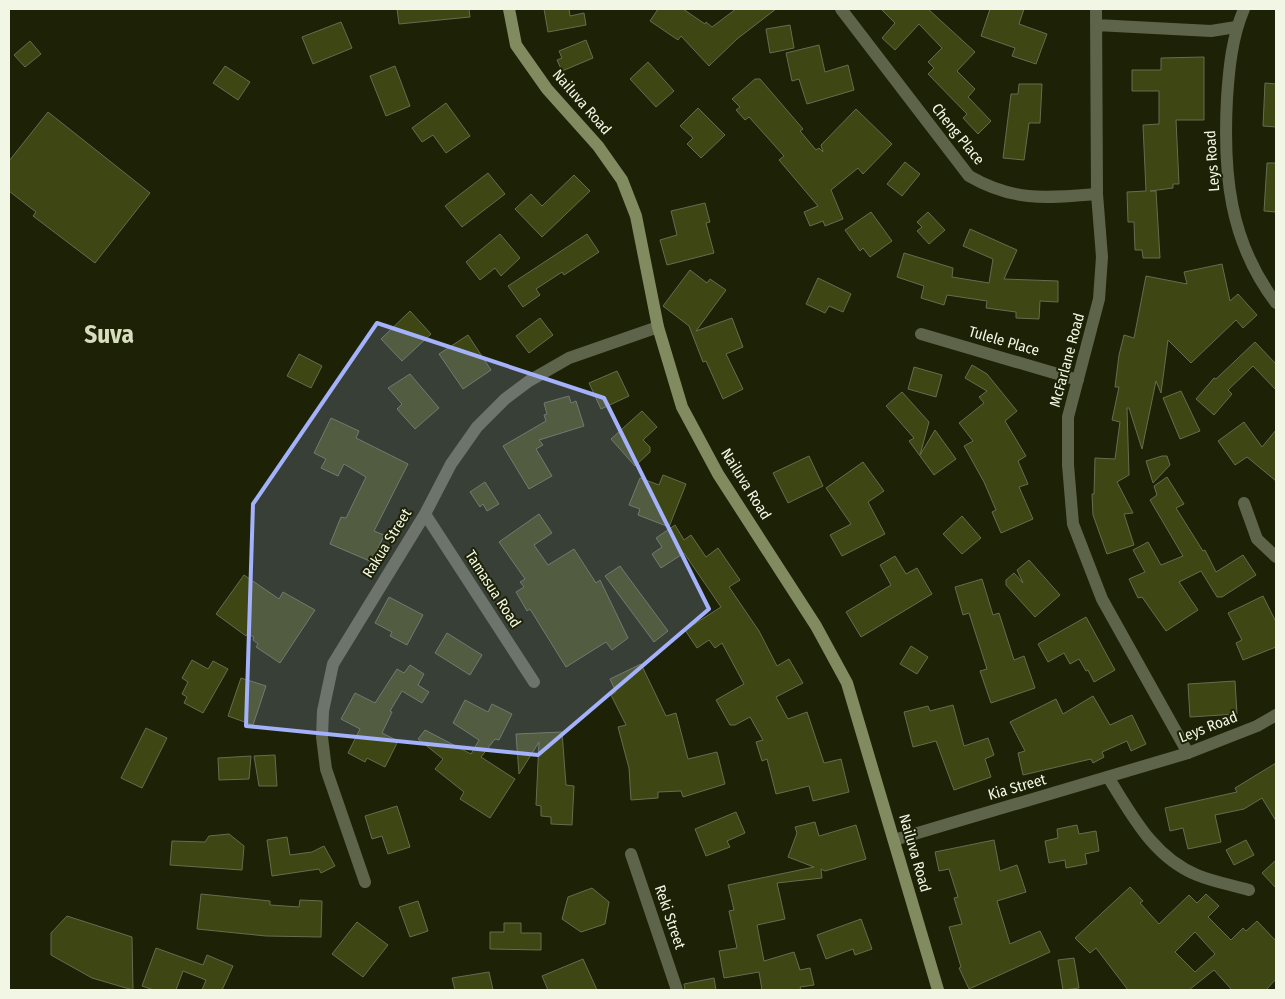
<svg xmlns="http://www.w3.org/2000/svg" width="1285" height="999" viewBox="0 0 1285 999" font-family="'Fira Sans Condensed',sans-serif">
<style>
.building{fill:#3e4613;stroke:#666c4f;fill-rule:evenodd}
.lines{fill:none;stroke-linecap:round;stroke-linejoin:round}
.minor{stroke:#5e6449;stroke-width:12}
.tertiary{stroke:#5e6449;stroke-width:12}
.secondary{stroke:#828b60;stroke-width:12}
.marked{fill:#a4b2fc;fill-opacity:0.2;stroke:#a4b2fc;stroke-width:4;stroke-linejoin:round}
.labels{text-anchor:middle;stroke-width:4;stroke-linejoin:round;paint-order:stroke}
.street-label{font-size:15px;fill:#f2f6e5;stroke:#1d2207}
.town-label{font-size:25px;font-weight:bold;fill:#d7debd;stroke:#1d2207}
</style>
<rect width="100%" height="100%" fill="#1d2207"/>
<path class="building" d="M 397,9 L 469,9 L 470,17 L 399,24 Z
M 544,9 L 569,9 L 570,16 L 584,13 L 586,25 L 548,32 Z
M 658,9 L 683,9 L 705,24 L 706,22 L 712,27 L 736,9 L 776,9 L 737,39 L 709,66 L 681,36 L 678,40 L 650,21 Z
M 881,9 L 928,9 L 975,52 L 957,71 L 975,89 L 968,97 L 991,121 L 978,134 L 963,118 L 967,114 L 928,74 L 934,68 L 928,62 L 942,48 L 919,24 L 895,50 L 882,38 L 895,23 Z
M 990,9 L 1024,9 L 1019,24 L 1047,34 L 1036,64 L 1012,56 L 1015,48 L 981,36 Z
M 341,22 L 352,48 L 313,64 L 302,37 Z
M 790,25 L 794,48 L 770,53 L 766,29 Z
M 586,40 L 593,58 L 562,71 L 557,60 L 562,58 L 559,51 Z
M 30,41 L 41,54 L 25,67 L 14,55 Z
M 819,45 L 825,72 L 848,65 L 854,90 L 807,104 L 799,79 L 792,81 L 786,53 Z
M 1204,57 L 1204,120 L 1176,120 L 1179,184 L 1173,184 L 1173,188 L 1150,191 L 1156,191 L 1160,258 L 1143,258 L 1142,250 L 1135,250 L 1134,222 L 1128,222 L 1127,192 L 1146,191 L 1143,125 L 1159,124 L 1159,91 L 1132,91 L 1132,70 L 1161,70 L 1161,58 Z
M 648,62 L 674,91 L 656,107 L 630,79 Z
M 225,66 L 250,82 L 238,100 L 213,83 Z
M 395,66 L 410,106 L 386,116 L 370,76 Z
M 755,79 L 760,79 L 779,101 L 803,129 L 800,131 L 816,150 L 819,148 L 823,152 L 821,145 L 856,109 L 892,144 L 863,174 L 858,168 L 831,190 L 843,219 L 825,226 L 823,221 L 810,226 L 804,212 L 818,206 L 779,160 L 784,156 L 758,127 L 749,117 L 745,120 L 736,110 L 740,107 L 732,99 Z
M 1265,83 L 1276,84 L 1276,127 L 1263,126 Z
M 1019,84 L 1042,84 L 1040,123 L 1029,123 L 1024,160 L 1003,158 L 1011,94 L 1018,94 Z
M 446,103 L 470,136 L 446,153 L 433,135 L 422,142 L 412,128 Z
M 698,108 L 725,135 L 701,158 L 687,144 L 693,138 L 680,126 Z
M 48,112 L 150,193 L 95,263 L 33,216 L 36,212 L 9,191 L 9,161 Z
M 905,162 L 920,174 L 902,196 L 887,184 Z
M 1267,163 L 1276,163 L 1276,212 L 1264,211 Z
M 488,173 L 505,194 L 462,227 L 445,206 Z
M 574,175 L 590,191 L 542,237 L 515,209 L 531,194 L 542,206 Z
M 705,203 L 710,222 L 706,223 L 714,253 L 667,265 L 660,240 L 677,235 L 671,211 Z
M 871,212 L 892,241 L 870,257 L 863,248 L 860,251 L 845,230 Z
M 928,212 L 945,230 L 929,244 L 917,231 L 922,227 L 917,222 Z
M 970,229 L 1017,250 L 1004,279 L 1058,281 L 1058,302 L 1040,301 L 1039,319 L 1016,318 L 1016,312 L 986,308 L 987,301 L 947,295 L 944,305 L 921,298 L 924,286 L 897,277 L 904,253 L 953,268 L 952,277 L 989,283 L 993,259 L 963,246 Z
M 500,234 L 520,258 L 501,276 L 495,268 L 480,280 L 466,262 Z
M 587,234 L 599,252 L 564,275 L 562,272 L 536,289 L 540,295 L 523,307 L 508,286 Z
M 1222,264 L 1230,301 L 1238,294 L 1257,315 L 1243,328 L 1236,320 L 1191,363 L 1168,340 L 1161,393 L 1156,381 L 1142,449 L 1129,408 L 1127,408 L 1129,475 L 1117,482 L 1133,513 L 1124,514 L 1134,545 L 1107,554 L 1093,515 L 1092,494 L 1094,494 L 1095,458 L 1115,459 L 1120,422 L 1112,420 L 1119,387 L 1115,387 L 1119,355 L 1124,335 L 1134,338 L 1146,276 L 1187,284 L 1184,272 Z
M 690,270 L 707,283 L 710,279 L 726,290 L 696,331 L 732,318 L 743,347 L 726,354 L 743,389 L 723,399 L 706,361 L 703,362 L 689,326 L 663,306 Z
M 818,278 L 851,294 L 843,312 L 829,306 L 825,313 L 806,304 Z
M 410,311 L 431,334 L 402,361 L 381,339 Z
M 540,318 L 553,335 L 529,353 L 516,336 Z
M 468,335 L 491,370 L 463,389 L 439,354 Z
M 1255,342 L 1276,364 L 1276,390 L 1253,366 L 1228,390 L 1232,394 L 1214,415 L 1196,399 L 1214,378 L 1216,379 Z
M 299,354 L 322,366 L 311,388 L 287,376 Z
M 972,365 L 987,374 L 1017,411 L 1005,421 L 1026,456 L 1018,461 L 1028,484 L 1019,487 L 1033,519 L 1001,533 L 992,512 L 996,510 L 984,482 L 964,446 L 973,441 L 959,423 L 984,403 L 979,397 L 987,391 L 965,378 Z
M 914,367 L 942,375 L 936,397 L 908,389 Z
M 617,371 L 629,396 L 601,409 L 589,383 Z
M 410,374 L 439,408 L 415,429 L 397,409 L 402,404 L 388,388 Z
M 1181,391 L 1200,431 L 1180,439 L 1163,398 Z
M 902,392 L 929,422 L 920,455 L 935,430 L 956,459 L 934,475 L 909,441 L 914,438 L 886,406 Z
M 569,396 L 571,403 L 576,401 L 584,426 L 539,440 L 543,445 L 536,449 L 552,476 L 529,489 L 503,446 L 546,421 L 544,415 L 547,414 L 544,403 Z
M 642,411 L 657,427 L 643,440 L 650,447 L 650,452 L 635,466 L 611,439 Z
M 331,418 L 359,431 L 356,438 L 408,464 L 374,531 L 384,535 L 372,562 L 330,544 L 341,517 L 346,518 L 366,477 L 344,464 L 338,476 L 321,468 L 326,459 L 314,453 Z
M 1244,422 L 1262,447 L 1276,430 L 1276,481 L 1247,457 L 1235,465 L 1218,441 Z
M 809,456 L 823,486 L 788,503 L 773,473 Z
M 1162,456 L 1167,456 L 1170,465 L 1153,483 L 1146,461 Z
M 863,462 L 884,491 L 868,502 L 885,534 L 842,556 L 830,535 L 851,524 L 826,488 Z
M 663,475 L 686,484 L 669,527 L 638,515 L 640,509 L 629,505 L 640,478 L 659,485 Z
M 1167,477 L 1184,504 L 1176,508 L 1203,551 L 1205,550 L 1216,572 L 1243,555 L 1256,575 L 1222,597 L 1217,597 L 1201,571 L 1179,582 L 1198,610 L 1166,631 L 1142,597 L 1138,598 L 1129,579 L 1145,572 L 1133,550 L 1148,542 L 1161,565 L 1183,556 L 1150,500 L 1157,495 L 1154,486 Z
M 485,482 L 499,504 L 487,511 L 483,504 L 480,507 L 470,492 Z
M 539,514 L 552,533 L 534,545 L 548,565 L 574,549 L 596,583 L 600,580 L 628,638 L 612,650 L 606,642 L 566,667 L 530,609 L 527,611 L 516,592 L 524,587 L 520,582 L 525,579 L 499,542 Z
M 962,516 L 981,538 L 962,554 L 943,534 Z
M 675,525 L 684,540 L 691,535 L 706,557 L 718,548 L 740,580 L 729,587 L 759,631 L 777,666 L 789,659 L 803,683 L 776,697 L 788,719 L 807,712 L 824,763 L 841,759 L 849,792 L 813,801 L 809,786 L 776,794 L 767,759 L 762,761 L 756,742 L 763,740 L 750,717 L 735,725 L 730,725 L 716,700 L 744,684 L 722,643 L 715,648 L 709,640 L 697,648 L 685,630 L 721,607 L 684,553 L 661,568 L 652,554 L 662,547 L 656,538 Z
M 895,556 L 906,574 L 917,568 L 932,594 L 861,637 L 846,612 L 891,585 L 880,565 Z
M 1029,560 L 1060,595 L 1035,617 L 1006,585 L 1006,580 L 1014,573 L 1023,583 L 1017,570 Z
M 620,566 L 668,631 L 654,642 L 605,576 Z
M 244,575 L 279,599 L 283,592 L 315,610 L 280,663 L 256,647 L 258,644 L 253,640 L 254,637 L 247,634 L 246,636 L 216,614 Z
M 982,579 L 993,615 L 999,613 L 1014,660 L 1024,656 L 1035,688 L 991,703 L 980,671 L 987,669 L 969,613 L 963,615 L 955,587 Z
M 1263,596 L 1276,622 L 1276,647 L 1243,660 L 1236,643 L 1242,640 L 1228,613 Z
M 389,597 L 423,615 L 407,645 L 390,636 L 392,632 L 375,623 Z
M 1086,617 L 1115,670 L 1094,682 L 1088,670 L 1086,671 L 1079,659 L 1070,664 L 1064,653 L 1048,662 L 1038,644 Z
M 447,633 L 482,655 L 470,675 L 435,653 Z
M 911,646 L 928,657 L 917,674 L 900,664 Z
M 192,660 L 208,669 L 213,661 L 228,669 L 203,713 L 184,703 L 187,697 L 182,694 L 188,682 L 182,678 Z
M 641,664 L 666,716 L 676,713 L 688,759 L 717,752 L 725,784 L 683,797 L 681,791 L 658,792 L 658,798 L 631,800 L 629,768 L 618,727 L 626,725 L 611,695 L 616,692 L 610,679 Z
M 410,665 L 424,674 L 418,685 L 429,692 L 422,703 L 402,691 L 390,711 L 392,712 L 382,733 L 398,741 L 385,767 L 367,758 L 365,762 L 348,753 L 360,729 L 341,719 L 355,693 L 375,703 L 397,669 L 404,673 Z
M 241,678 L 266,686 L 253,725 L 228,716 Z
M 1235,681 L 1237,714 L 1190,717 L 1188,684 Z
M 1093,696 L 1110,725 L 1132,715 L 1146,744 L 1131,751 L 1127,741 L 1102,752 L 1104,757 L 1093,763 L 1091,759 L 1023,775 L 1018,753 L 1025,751 L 1010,722 L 1056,699 L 1063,714 Z
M 465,700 L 488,712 L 492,704 L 512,714 L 499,740 L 495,739 L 481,757 L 515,779 L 490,818 L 460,799 L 464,792 L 435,769 L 443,759 L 418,739 L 425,730 L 471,754 L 479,740 L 453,723 Z
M 953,705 L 964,746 L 988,738 L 994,755 L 985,759 L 991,777 L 954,790 L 936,741 L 913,747 L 904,712 L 928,706 L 930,711 Z
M 146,728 L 167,738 L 142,788 L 121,778 Z
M 562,732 L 566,785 L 574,786 L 572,825 L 551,824 L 551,817 L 541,816 L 541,806 L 536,805 L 539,742 L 519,774 L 516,734 Z
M 275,755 L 277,786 L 259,786 L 254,756 Z
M 251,756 L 249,779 L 219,780 L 218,758 Z
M 1276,763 L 1276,821 L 1262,798 L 1244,809 L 1215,815 L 1221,842 L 1188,849 L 1183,828 L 1170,831 L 1165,808 L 1237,792 L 1235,788 Z
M 397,806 L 410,847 L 388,854 L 382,836 L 372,839 L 365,816 Z
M 736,812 L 745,833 L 727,841 L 730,847 L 706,856 L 695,829 Z
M 815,822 L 819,836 L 856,825 L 866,859 L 825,871 L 821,869 L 822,878 L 777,883 L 785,919 L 757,925 L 764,961 L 794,952 L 800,970 L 810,968 L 814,985 L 800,987 L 801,990 L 762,990 L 759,972 L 724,978 L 719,951 L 737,948 L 729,911 L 734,910 L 728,885 L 814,867 L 788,857 L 797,833 L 795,827 Z
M 1077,825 L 1079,834 L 1096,831 L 1099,851 L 1085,854 L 1087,864 L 1066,868 L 1065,860 L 1049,863 L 1045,841 L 1058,838 L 1057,829 Z
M 229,834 L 244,846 L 242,870 L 170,865 L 172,841 L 205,842 L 209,836 Z
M 287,837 L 290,855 L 312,852 L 324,846 L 335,866 L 321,873 L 319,869 L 272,876 L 267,840 Z
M 994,840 L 1000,871 L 1017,865 L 1026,892 L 997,901 L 1010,944 L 1040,931 L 1050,952 L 969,989 L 959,968 L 961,967 L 949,927 L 962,924 L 954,898 L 958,897 L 949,869 L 939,871 L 935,852 Z
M 1246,840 L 1254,855 L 1234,865 L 1226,850 Z
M 1276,860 L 1276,888 L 1262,873 Z
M 1130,887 L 1143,901 L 1140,903 L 1159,924 L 1189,895 L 1197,903 L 1206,894 L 1219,906 L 1208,917 L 1231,940 L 1243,928 L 1246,931 L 1257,921 L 1276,941 L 1276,979 L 1266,990 L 1232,990 L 1214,970 L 1189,990 L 1128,990 L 1096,948 L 1090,953 L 1075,938 ZM 1195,932 L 1215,954 L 1195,972 L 1175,952 Z
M 592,888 L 609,902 L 605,924 L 581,932 L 562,919 L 568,897 Z
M 201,894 L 270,901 L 270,905 L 299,907 L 300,900 L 322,901 L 321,937 L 266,936 L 197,929 Z
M 418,901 L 428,931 L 410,937 L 399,907 Z
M 67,916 L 132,937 L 133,990 L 92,978 L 51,955 L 51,933 Z
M 861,919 L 872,949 L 855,955 L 853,949 L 826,959 L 817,935 Z
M 357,922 L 388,945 L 363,977 L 332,954 Z
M 504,923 L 521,923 L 521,933 L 541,933 L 541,950 L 490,949 L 490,932 L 504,932 Z
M 156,948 L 203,965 L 207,955 L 233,966 L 222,990 L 202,990 L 206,980 L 183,971 L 176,990 L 154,990 L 142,986 Z
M 1074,958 L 1079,988 L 1063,990 L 1058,960 Z
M 583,959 L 597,990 L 548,990 L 542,976 Z
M 489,972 L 493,990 L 455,990 L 452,978 Z
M 714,978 L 716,990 L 685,990 L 684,984 Z"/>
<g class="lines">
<path class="minor" d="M 841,9 L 969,176 C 1014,202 1047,198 1097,194
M 1096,9 L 1097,194 L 1102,257 L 1099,299 L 1068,417 L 1068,465 L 1073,524 L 1102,599 L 1188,753
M 1096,25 L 1211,31 L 1236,27
M 921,334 L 1078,380
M 1244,503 L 1257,539 L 1276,557
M 425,514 L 534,682
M 1108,777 C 1132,815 1153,857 1197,875 C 1214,882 1232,885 1249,890
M 631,854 L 677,990
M 365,882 L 326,769 L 322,737 L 323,711 L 333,664 L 425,514 L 451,464 L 477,427 L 505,399 L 529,381 L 569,358 L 658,327"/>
<path class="tertiary" d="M 1244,9 C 1232,37 1229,68 1227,98 C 1223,173 1229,241 1276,303
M 894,840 L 1188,753 L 1257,726 L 1276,715"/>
<path class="secondary" d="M 509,9 L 516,45 L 547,89 L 598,146 L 622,180 L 636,216 L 658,327 L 682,407 L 718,474 L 816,626 L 847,683 L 938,990"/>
</g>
<path class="marked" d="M 377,323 L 604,398 L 709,609 L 538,755 L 246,726 L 253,504 Z"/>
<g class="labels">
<g class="street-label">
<text transform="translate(582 102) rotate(49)" y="5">Nailuva Road</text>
<text transform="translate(958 134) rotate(51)" y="5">Cheng Place</text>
<text transform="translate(1212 161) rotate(-94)" y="5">Leys Road</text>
<text transform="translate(1004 341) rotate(16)" y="5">Tulele Place</text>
<text transform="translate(1067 360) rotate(-75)" y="5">McFarlane Road</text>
<text transform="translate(746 484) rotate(58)" y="5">Nailuva Road</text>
<text transform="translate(387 543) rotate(-58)" y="5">Rakua Street</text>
<text transform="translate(493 589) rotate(57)" y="5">Tamasua Road</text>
<text transform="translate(1208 727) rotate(-21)" y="5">Leys Road</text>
<text transform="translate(1017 787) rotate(-16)" y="5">Kia Street</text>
<text transform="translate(915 853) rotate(74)" y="5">Nailuva Road</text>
<text transform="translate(670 917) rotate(71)" y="5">Reki Street</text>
</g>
<g class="town-label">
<text x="109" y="343">Suva</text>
</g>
</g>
<rect width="1285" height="999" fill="none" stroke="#f2f6e5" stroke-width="20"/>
</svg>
